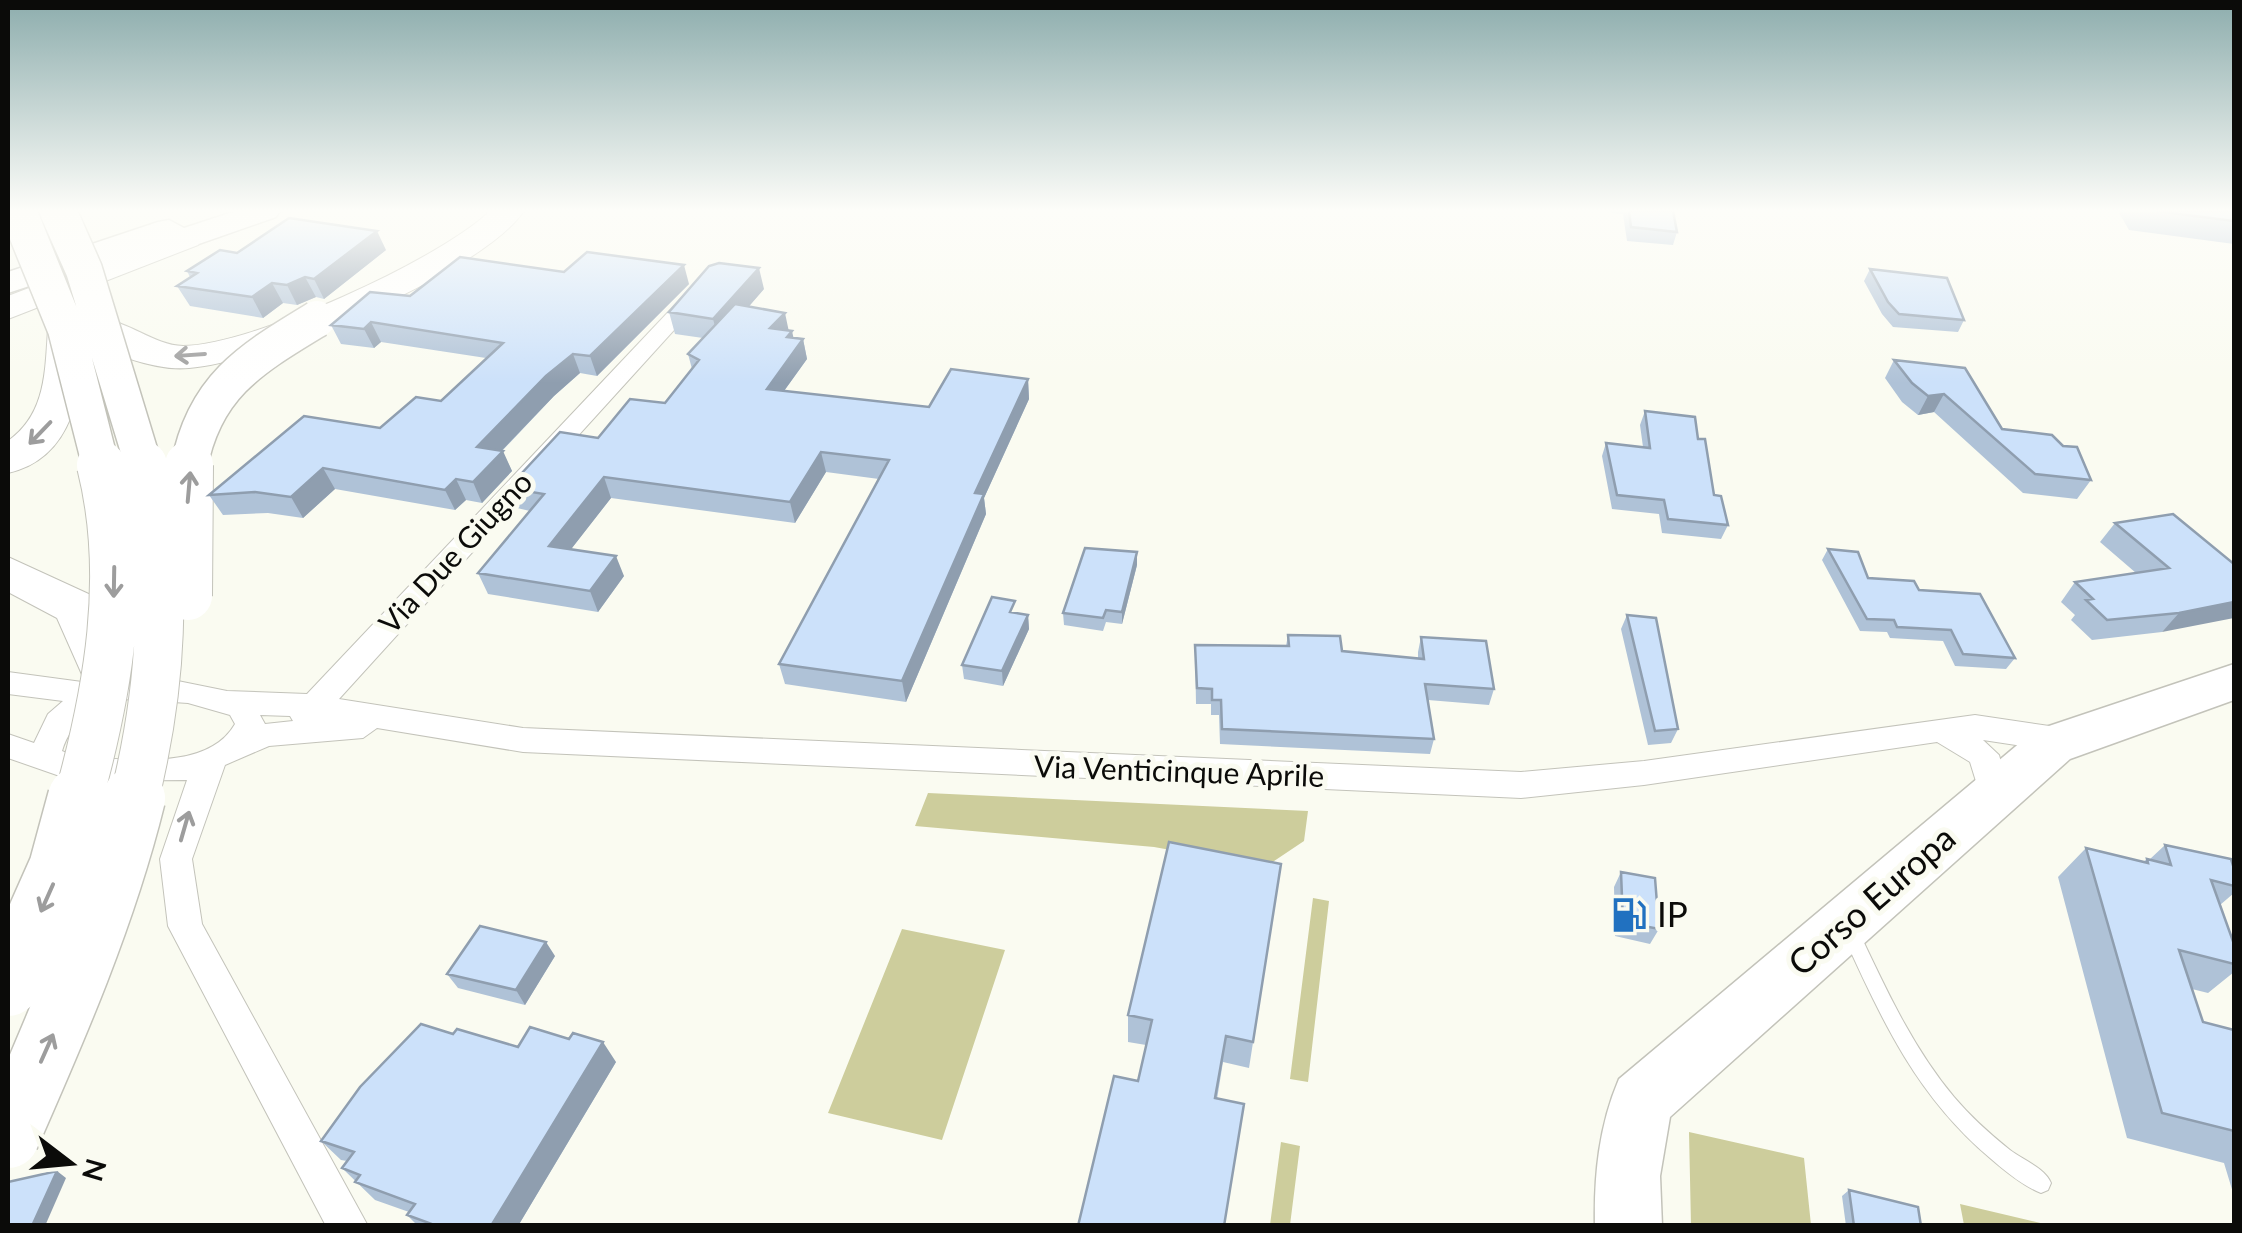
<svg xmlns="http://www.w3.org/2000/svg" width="2242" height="1233" viewBox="0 0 2242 1233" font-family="Lato,sans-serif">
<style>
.green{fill:#cdcd9c}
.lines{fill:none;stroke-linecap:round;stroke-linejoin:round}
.service-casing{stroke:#c3c3ba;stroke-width:2}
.minor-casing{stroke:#c3c3ba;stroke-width:2}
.primary-casing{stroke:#c3c3ba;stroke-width:3}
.trunk-casing{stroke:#c3c3ba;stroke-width:2}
.service{fill:#fff;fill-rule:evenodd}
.minor{fill:#fff;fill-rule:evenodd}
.primary{fill:#fff;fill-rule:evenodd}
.trunk{fill:#fff;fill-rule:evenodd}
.trunk-bridge-far2-casing{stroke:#c3c3ba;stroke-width:39;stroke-linecap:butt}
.trunk-bridge-far1-casing{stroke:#c3c3ba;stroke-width:50;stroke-linecap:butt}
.trunk-bridge-casing{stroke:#c3c3ba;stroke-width:65;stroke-linecap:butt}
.trunk-bridge-far2{stroke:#fff;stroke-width:36}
.trunk-bridge-far1{stroke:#fff;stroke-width:48}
.trunk-bridge{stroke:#fff;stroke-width:62}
.wall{fill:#afc2d7}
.shaded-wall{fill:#8f9eaf}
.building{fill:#cce1fa;stroke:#8f9eaf;stroke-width:2.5}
.oneway{stroke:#9d9d9d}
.labels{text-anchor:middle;stroke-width:10;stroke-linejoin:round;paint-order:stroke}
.street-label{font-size:30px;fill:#0b0b09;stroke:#fafbf1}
.near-street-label{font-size:35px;fill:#0b0b09;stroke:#fafbf1}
.near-poi-label{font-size:35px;fill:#0b0b09;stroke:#fafbf1;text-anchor:start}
</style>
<rect width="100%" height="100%" fill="#fafbf1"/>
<path class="green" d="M 928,793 L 1308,811 L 1304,841 L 1265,867 L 1154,847 L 915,826 Z
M 1313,898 L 1329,901 L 1308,1082 L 1290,1079 Z
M 902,929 L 1005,950 L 942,1140 L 828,1113 Z
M 1689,1132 L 1804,1158 L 1811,1225 L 1691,1225 Z
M 1281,1142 L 1300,1146 L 1290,1225 L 1270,1225 Z
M 1960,1204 L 2049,1225 L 1964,1225 Z"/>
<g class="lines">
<defs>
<path id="service" d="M 1852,927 L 1858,930 C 1885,987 1912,1047 1954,1097 C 1970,1116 1990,1134 2010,1150 C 2023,1160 2045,1168 2051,1183 L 2048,1190 L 2041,1193 C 2023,1186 2005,1171 1990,1158 C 1916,1095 1883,1022 1843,935 L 1846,930 Z"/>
<path id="minor" d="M 697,287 L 704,289 L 704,297 L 339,699 L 523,728 L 1521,772 L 1644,761 L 1975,715 L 2063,728 L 2074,732 L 2078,740 L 2074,748 L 2063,752 L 1983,740 L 1999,755 L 2010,795 L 2005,804 L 1994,808 L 1983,804 L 1970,762 L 1937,742 L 1644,785 L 1521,798 L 523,752 L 377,728 L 363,738 L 269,746 L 225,765 L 192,859 L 202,924 L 368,1226 L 326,1226 L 168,926 L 160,859 L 187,780 L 74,781 L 8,758 L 8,734 L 34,743 L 48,714 L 63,701 L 8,694 L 8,672 L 97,684 L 158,677 L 227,691 L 307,694 L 690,289 ZM 129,699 L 188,703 L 230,715 L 235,724 C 207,773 124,758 76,757 L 62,751 C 72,718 97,705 129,699 ZM 260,715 L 290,716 L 293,721 L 265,724 Z"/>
<path id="primary" d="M 236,211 L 280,211 L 276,217 L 153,260 L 142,263 L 127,254 L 8,293 L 8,272 L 158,222 L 169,220 L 184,228 Z
M 2234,664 L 2234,700 L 2070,759 L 1670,1117 L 1660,1176 L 1662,1226 L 1595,1226 C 1594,1175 1599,1126 1619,1079 L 2034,731 Z"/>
<path id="trunk" d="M 490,211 L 524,211 C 480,274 267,362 189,368 C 159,371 102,355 84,330 C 83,387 75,458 8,473 L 8,441 C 46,414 45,372 48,329 L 53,321 L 79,321 L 84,329 L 89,321 C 122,313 149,345 183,346 C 251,346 441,259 490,211 Z
M 186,228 L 198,231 L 203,238 L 198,245 L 8,319 L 8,296 Z
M 8,557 L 93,596 L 131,675 L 124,688 L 106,693 L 88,688 L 57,618 L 8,592 Z"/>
</defs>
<use href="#service" class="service-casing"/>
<use href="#minor" class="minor-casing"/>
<use href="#primary" class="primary-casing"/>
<use href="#trunk" class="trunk-casing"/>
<use href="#service" class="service"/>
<use href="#minor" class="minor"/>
<use href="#primary" class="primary"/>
<use href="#trunk" class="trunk"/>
<defs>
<path id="trunk-bridge-far2" d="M 18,211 L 66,329 L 101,467
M 58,211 L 84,270 L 144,467
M 189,467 C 204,386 251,359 317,319"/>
<path id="trunk-bridge-far1" d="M 188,596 L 189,465
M 78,800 C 108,692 129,576 101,465
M 134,800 C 162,686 169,580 143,465"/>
<path id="trunk-bridge" d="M 8,985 L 60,868 L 79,798
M 8,1137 C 57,1026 105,915 134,798"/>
</defs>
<use href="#trunk-bridge-far2" class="trunk-bridge-far2-casing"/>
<use href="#trunk-bridge-far1" class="trunk-bridge-far1-casing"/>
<use href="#trunk-bridge" class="trunk-bridge-casing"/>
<use href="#trunk-bridge-far2" class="trunk-bridge-far2"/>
<use href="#trunk-bridge-far1" class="trunk-bridge-far1"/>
<use href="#trunk-bridge" class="trunk-bridge"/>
</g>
<path class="wall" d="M 1611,211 L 1673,211 L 1677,232 L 1673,245 L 1627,241 L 1623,214 L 1611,213 Z
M 2118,211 L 2234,211 L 2234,244 L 2129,230 Z
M 386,250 L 324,299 L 316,297 L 297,305 L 283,303 L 263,318 L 190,306 L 177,286 L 190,277 L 187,271 L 237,253 Z
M 1870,269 L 1964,320 L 1958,332 L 1893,327 L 1882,314 L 1864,281 Z
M 564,272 L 689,284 L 597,376 L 580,373 L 554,396 L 502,451 L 512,471 L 482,503 L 466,500 L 455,510 L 335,489 L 303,518 L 268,513 L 223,515 L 209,495 L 380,428 L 441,401 L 486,358 L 381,342 L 374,348 L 341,344 L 331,325 L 410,296 Z
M 764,289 L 749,306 L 788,330 L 794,338 L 803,339 L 807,359 L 784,391 L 929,407 L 1028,379 L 1029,399 L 984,498 L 986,514 L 906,702 L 785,684 L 779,664 L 879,479 L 826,472 L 795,523 L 611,498 L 571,549 L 624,576 L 598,612 L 488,594 L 478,573 L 530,511 L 517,508 L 508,488 L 598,438 L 665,403 L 692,369 L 688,354 L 703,338 L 675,334 L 669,312 Z
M 1894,360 L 2002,429 L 2091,480 L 2077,499 L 2023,493 L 1934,412 L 1918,415 L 1902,402 L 1885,378 Z
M 1645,411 L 1698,439 L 1714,495 L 1728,525 L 1721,539 L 1662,533 L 1659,514 L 1612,509 L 1602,456 L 1606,443 L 1643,447 L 1640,425 Z
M 2115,523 L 2234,564 L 2162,632 L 2092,640 L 2071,620 L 2075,615 L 2061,602 L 2075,582 L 2136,573 L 2100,542 Z
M 1828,549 L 1868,578 L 1919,590 L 2015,658 L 2006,669 L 1955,666 L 1943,641 L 1890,638 L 1887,632 L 1860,631 L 1822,560 Z
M 1137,565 L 1122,624 L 1106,622 L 1103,631 L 1064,625 L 1063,613 Z
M 1016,613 L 1028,615 L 1029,629 L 1003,686 L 964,679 L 962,665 Z
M 1627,615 L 1678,729 L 1671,743 L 1648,745 L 1621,629 Z
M 1288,635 L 1342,651 L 1418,658 L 1418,652 L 1421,637 L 1494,689 L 1489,705 L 1428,700 L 1434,739 L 1430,754 L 1220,744 L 1219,715 L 1211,715 L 1211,704 L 1196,704 L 1195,645 L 1286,646 Z
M 2165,845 L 2234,869 L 2234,893 L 2220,905 L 2234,944 L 2234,972 L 2208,993 L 2192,989 L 2203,1022 L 2234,1030 L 2234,1196 L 2224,1163 L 2127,1138 L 2058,877 L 2086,848 L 2143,862 L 2147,859 L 2149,860 Z
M 1281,864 L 1249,1068 L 1223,1062 L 1217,1099 L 1138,1081 L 1146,1045 L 1128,1042 L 1128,1015 Z
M 1621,872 L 1659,929 L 1650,944 L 1615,936 L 1614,887 Z
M 555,956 L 525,1005 L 458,988 L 447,974 Z
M 453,1034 L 518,1047 L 616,1062 L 518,1226 L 418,1226 L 407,1215 L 409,1212 L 375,1200 L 342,1168 L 347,1161 L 341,1160 L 321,1141 Z
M 1849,1190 L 1921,1226 L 1846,1226 L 1842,1196 Z"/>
<path class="shaded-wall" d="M 377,231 L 386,250 L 324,299 L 314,279 Z
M 684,265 L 689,284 L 597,376 L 590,356 Z
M 759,268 L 764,289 L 719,341 L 713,319 Z
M 305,277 L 316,297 L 297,305 L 287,285 Z
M 272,283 L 283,303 L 263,318 L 252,297 Z
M 785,313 L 789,332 L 770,328 Z
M 371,322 L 381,342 L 374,348 L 364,329 Z
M 792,331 L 796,349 L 803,339 L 807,359 L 771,409 L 767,389 L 787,337 Z
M 573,354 L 580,373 L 554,396 L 486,467 L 477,447 L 546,376 Z
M 1028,379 L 1029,399 L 984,498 L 986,514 L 906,702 L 902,681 L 975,493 Z
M 1944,394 L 1934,412 L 1918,415 L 1928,396 Z
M 503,451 L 512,471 L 482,503 L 473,482 Z
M 821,452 L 826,472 L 795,523 L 790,502 Z
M 323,468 L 335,489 L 303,518 L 291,497 Z
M 604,477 L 611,498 L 558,566 L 549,546 Z
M 456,479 L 466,500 L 455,510 L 445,490 Z
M 1137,552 L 1137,565 L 1122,624 L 1122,612 Z
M 616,556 L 624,576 L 598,612 L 590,591 Z
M 2234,602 L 2234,618 L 2162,632 L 2179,613 Z
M 1028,615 L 1029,629 L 1003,686 L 1002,671 Z
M 546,942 L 555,956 L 525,1005 L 516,990 Z
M 603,1042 L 616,1062 L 518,1226 L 491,1226 Z
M 57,1171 L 66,1178 L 45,1226 L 32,1226 Z"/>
<path class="building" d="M 1629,211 L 1673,211 L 1677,232 L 1631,227 Z
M 2156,211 L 2234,211 L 2234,221 Z
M 289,218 L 377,231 L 314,279 L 305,277 L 287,285 L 272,283 L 252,297 L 177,286 L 197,273 L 187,271 L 220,250 L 237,253 Z
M 587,252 L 684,265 L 590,356 L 573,354 L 546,376 L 477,447 L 503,451 L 473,482 L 456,479 L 445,490 L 323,468 L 291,497 L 255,492 L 209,495 L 304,416 L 380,428 L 416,397 L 441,401 L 503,343 L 371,322 L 364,329 L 331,325 L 370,292 L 410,296 L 460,257 L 564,272 Z
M 719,263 L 759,268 L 713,319 L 669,312 L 709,266 Z
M 1870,269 L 1947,278 L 1964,320 L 1899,314 L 1888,302 Z
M 735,304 L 785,313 L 770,328 L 792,331 L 787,337 L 803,339 L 767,389 L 929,407 L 951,369 L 1028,379 L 975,493 L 984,494 L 902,681 L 779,664 L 889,460 L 821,452 L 790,502 L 604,477 L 549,546 L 616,556 L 590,591 L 478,573 L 544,494 L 508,488 L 560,432 L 598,438 L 630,399 L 665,403 L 699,360 L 688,354 Z
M 1894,360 L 1965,368 L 2002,429 L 2052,435 L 2063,446 L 2077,447 L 2091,480 L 2035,474 L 1944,394 L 1928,396 L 1912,383 Z
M 1645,411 L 1695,417 L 1698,439 L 1705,439 L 1714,495 L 1721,496 L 1728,525 L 1668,519 L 1664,500 L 1617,495 L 1606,443 L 1650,448 Z
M 2173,514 L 2234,564 L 2234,602 L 2179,613 L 2107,620 L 2086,600 L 2093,599 L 2075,582 L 2169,568 L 2115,523 Z
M 1085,548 L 1137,552 L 1122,612 L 1106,610 L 1103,618 L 1063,613 Z
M 1828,549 L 1858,552 L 1868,578 L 1914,581 L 1919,590 L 1980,594 L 2015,658 L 1963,654 L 1951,630 L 1897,627 L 1894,620 L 1867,619 Z
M 992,597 L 1015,601 L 1010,612 L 1028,615 L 1002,671 L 962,665 Z
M 1627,615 L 1656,618 L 1678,729 L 1655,731 Z
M 1288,635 L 1340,636 L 1342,651 L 1424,659 L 1421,637 L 1486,641 L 1494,689 L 1425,684 L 1434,739 L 1222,729 L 1221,700 L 1212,700 L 1212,689 L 1197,688 L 1195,645 L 1289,646 Z
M 1169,842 L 1281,864 L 1253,1042 L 1226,1036 L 1215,1098 L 1244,1104 L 1224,1226 L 1078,1226 L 1114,1076 L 1138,1081 L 1152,1020 L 1128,1015 Z
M 2165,845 L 2231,859 L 2234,869 L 2234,886 L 2211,880 L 2234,944 L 2234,964 L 2179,950 L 2203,1022 L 2234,1030 L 2234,1131 L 2162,1113 L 2086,848 L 2148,863 L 2147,859 L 2171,865 Z
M 1621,872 L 1655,878 L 1659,929 L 1623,922 Z
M 480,926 L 546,942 L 516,990 L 447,974 Z
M 421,1024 L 453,1034 L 457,1029 L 518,1047 L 530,1027 L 569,1039 L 573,1033 L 603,1042 L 491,1226 L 437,1226 L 407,1215 L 415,1204 L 355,1182 L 360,1175 L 342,1168 L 354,1152 L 321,1141 L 360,1087 Z
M 57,1171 L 32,1226 L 8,1226 L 8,1182 Z
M 1849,1190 L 1918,1207 L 1921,1226 L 1854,1226 Z"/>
<defs><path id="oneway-shaft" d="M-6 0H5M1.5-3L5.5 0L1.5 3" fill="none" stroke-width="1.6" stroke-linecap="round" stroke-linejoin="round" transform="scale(2.5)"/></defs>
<g class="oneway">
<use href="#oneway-shaft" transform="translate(190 355) rotate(176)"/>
<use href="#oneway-shaft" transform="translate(40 433) rotate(134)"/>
<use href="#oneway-shaft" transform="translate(189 487) rotate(-85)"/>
<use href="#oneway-shaft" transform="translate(114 582) rotate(91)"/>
<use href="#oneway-shaft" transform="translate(185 826) rotate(-74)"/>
<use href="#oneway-shaft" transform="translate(47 898) rotate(114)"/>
<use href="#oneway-shaft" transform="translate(47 1048) rotate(-66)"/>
</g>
<linearGradient id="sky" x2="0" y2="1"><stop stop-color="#8dadad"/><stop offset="0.55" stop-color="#fdfdf9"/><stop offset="1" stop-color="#fdfdf9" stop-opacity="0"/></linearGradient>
<rect width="2242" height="383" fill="url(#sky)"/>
<defs>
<symbol id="fuel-bare" viewBox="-9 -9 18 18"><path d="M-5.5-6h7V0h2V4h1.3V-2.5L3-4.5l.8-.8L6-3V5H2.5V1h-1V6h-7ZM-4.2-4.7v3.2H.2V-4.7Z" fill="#2171c0" stroke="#fafbf1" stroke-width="2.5" paint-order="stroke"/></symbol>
</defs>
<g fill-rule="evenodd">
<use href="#fuel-bare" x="1604" y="890" width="50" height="50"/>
</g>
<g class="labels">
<g class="street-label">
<text transform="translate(456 553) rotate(-47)" y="10">Via Due Giugno</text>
<text transform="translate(1179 772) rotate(2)" y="10">Via Venticinque Aprile</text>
</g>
<g class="near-street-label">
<text transform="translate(1872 901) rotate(-41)" y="12">Corso Europa</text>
</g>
<g class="near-poi-label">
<text x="1657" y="927">IP</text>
</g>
</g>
<rect width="2242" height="1233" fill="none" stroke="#0b0b09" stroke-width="20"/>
<g transform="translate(70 1163) rotate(106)" stroke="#fafbf1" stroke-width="8" paint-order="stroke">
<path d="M0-8L18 38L0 25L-18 38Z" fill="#0b0b09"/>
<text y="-15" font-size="28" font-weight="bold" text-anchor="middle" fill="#0b0b09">N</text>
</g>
</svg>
